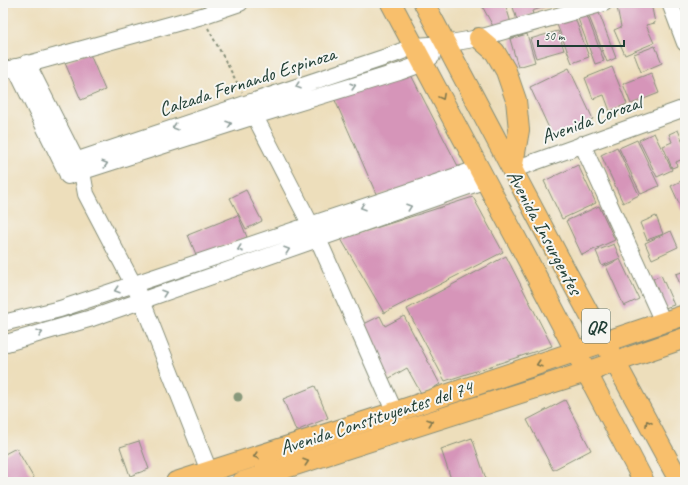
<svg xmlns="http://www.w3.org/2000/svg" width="688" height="485" viewBox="0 0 688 485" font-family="Caveat,sans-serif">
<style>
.building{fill:#d695b9}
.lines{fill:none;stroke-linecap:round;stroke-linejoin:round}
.minor-casing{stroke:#868e78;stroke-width:18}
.major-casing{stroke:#868e78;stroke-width:22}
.path{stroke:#868e78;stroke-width:2;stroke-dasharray:3 3;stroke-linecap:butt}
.minor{stroke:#fff;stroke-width:16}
.major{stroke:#f8bf6c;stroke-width:20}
.tree{fill:#88997c}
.oneway{stroke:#8f9e9a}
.oneway2{stroke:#81784d}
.labels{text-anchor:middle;stroke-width:4;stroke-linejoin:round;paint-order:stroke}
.shield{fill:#f6f6f2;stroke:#60746d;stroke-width:1}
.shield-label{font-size:19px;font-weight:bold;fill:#1f3d34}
.street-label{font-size:20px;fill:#1f3d34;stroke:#f6f6f2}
</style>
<rect width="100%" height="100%" fill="#f6f6f2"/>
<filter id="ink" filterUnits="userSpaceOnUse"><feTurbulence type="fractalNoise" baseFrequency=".025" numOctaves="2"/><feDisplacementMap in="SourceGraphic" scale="8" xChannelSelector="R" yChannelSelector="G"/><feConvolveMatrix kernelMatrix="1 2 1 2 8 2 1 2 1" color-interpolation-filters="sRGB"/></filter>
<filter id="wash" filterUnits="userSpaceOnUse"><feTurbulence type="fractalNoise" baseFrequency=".012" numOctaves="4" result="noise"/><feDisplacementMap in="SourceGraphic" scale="16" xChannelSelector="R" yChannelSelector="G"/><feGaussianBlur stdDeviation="0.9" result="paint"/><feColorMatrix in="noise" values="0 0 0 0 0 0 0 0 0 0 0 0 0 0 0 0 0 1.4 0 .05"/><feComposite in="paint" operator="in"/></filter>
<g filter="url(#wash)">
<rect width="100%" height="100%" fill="#eddebb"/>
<g id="blocks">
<path class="building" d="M 485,3 L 505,3 L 511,23 L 494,28 L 482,6 L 486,5 Z
M 515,3 L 557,3 L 532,11 L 533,14 L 517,20 L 512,4 Z
M 633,3 L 651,3 L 655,23 L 646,25 L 654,43 L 625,55 L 614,30 L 621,27 L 617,7 Z
M 598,10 L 616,58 L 607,62 L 588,14 Z
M 586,13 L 604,61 L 595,64 L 577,16 Z
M 574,15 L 589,57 L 572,63 L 556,22 Z
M 558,31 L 564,50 L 536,58 L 530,39 Z
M 527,34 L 535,62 L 518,67 L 510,39 Z
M 655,46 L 662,63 L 641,72 L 634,54 Z
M 89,52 L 105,90 L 81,100 L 65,63 Z
M 612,67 L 627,104 L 610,111 L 604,95 L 593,99 L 585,78 Z
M 569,68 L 593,119 L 553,137 L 530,87 Z
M 410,73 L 460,170 L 377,196 L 334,98 Z
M 651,73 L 659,93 L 631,104 L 623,84 Z
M 678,130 L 685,147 L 685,158 L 676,162 L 677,166 L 672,168 L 663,146 L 672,142 L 669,134 Z
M 654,133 L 672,170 L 657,177 L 639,140 Z
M 637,140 L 659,186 L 641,194 L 619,148 Z
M 617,147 L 639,195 L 623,203 L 601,155 Z
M 578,165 L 596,203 L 562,219 L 544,181 Z
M 683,180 L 685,184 L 685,216 L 671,186 Z
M 246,190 L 262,221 L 246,229 L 230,198 Z
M 473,197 L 503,252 L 384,313 L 341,239 Z
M 599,206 L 615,240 L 582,255 L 566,221 Z
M 238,215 L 247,237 L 197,257 L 188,235 Z
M 656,216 L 663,234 L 647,240 L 640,223 Z
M 671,231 L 678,247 L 652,259 L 645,243 Z
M 614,244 L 620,258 L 602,266 L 596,251 Z
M 506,256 L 552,346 L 445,381 L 407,309 Z
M 620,259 L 639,299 L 624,306 L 606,266 Z
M 685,271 L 685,297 L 676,274 Z
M 661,275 L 674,305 L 665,308 L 653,279 Z
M 380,316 L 385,326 L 404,316 L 440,384 L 422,395 L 407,368 L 388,379 L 360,326 Z
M 315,386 L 328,418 L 296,431 L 283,399 Z
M 565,400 L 591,450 L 553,470 L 527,420 Z
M 472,438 L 487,482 L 452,482 L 441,449 Z
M 139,441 L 149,469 L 130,476 L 120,447 Z
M 16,448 L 36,482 L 3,482 L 3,455 Z"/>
</g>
</g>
<g filter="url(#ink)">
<use href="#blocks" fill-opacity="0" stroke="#868e78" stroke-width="1"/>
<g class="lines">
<defs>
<path id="minor" d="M 670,3 L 685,43
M 27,63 L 82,172 L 86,194 L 142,301 L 209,471
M 15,67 L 68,175
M 3,71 L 202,16 L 240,3
M 250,107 L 318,239 L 399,422
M 582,144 L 663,322
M 63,165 L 392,55 L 415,46 L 445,44 L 479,38 L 604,3
M 512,170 L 685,108
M 68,176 L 255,116 L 399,72 L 424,63 L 432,56
M 3,323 L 60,309 L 480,168
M 3,344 L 92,318 L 486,180"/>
<path id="major" d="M 391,3 L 541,285 L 644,482
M 424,3 L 567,273 L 680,482
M 479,38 L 495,52 L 506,71 L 516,100 L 519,130 L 512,170
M 176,482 L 395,412 L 685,315
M 242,482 L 586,372 L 685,338"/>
</defs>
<use href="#minor" class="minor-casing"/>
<use href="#major" class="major-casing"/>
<path class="path" d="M 208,28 L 242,92"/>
<use href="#minor" class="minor"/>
<use href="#major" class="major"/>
</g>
<circle class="tree" cx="238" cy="397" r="4.5"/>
<defs><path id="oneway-chevron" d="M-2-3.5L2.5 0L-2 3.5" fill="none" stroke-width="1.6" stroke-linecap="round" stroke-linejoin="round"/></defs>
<g class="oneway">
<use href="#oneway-chevron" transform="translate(298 86) rotate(161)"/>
<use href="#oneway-chevron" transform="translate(353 86) rotate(-17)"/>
<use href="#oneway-chevron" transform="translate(229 124) rotate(-18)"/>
<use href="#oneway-chevron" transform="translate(175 127) rotate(162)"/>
<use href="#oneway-chevron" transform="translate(105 164) rotate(-18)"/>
<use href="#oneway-chevron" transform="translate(363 207) rotate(161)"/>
<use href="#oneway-chevron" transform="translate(409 207) rotate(-19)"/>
<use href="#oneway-chevron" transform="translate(240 249) rotate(161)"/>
<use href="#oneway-chevron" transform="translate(287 250) rotate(-19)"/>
<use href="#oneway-chevron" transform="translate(117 290) rotate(162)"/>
<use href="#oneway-chevron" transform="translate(164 293) rotate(-19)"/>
<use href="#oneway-chevron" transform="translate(40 333) rotate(-16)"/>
</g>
<g class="oneway2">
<use href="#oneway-chevron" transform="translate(442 97) rotate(62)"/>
<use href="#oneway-chevron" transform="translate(539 364) rotate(162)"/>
<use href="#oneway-chevron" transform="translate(430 422) rotate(-18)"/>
<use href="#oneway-chevron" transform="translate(648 423) rotate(-119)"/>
<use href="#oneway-chevron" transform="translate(256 456) rotate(162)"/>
<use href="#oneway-chevron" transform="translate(306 462) rotate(-18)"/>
</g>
</g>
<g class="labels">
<rect class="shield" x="582" y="309" width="28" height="34" rx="3"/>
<g class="shield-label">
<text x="596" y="333">QR</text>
</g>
<g class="street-label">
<text transform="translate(247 81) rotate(-18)" y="7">Calzada Fernando Espinoza</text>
<text transform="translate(591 119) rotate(-20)" y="7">Avenida Corozal</text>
<text transform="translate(545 232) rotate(62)" y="7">Avenida Insurgentes</text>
<text transform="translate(376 417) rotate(-18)" y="7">Avenida Constituyentes del 74</text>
</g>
</g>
<rect width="688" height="485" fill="none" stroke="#f6f6f2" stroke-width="16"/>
<path d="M538 40v6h86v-6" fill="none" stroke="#1f3d34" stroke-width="2"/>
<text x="544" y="40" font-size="12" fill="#1f3d34" stroke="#f6f6f2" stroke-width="3" paint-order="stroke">50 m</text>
</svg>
